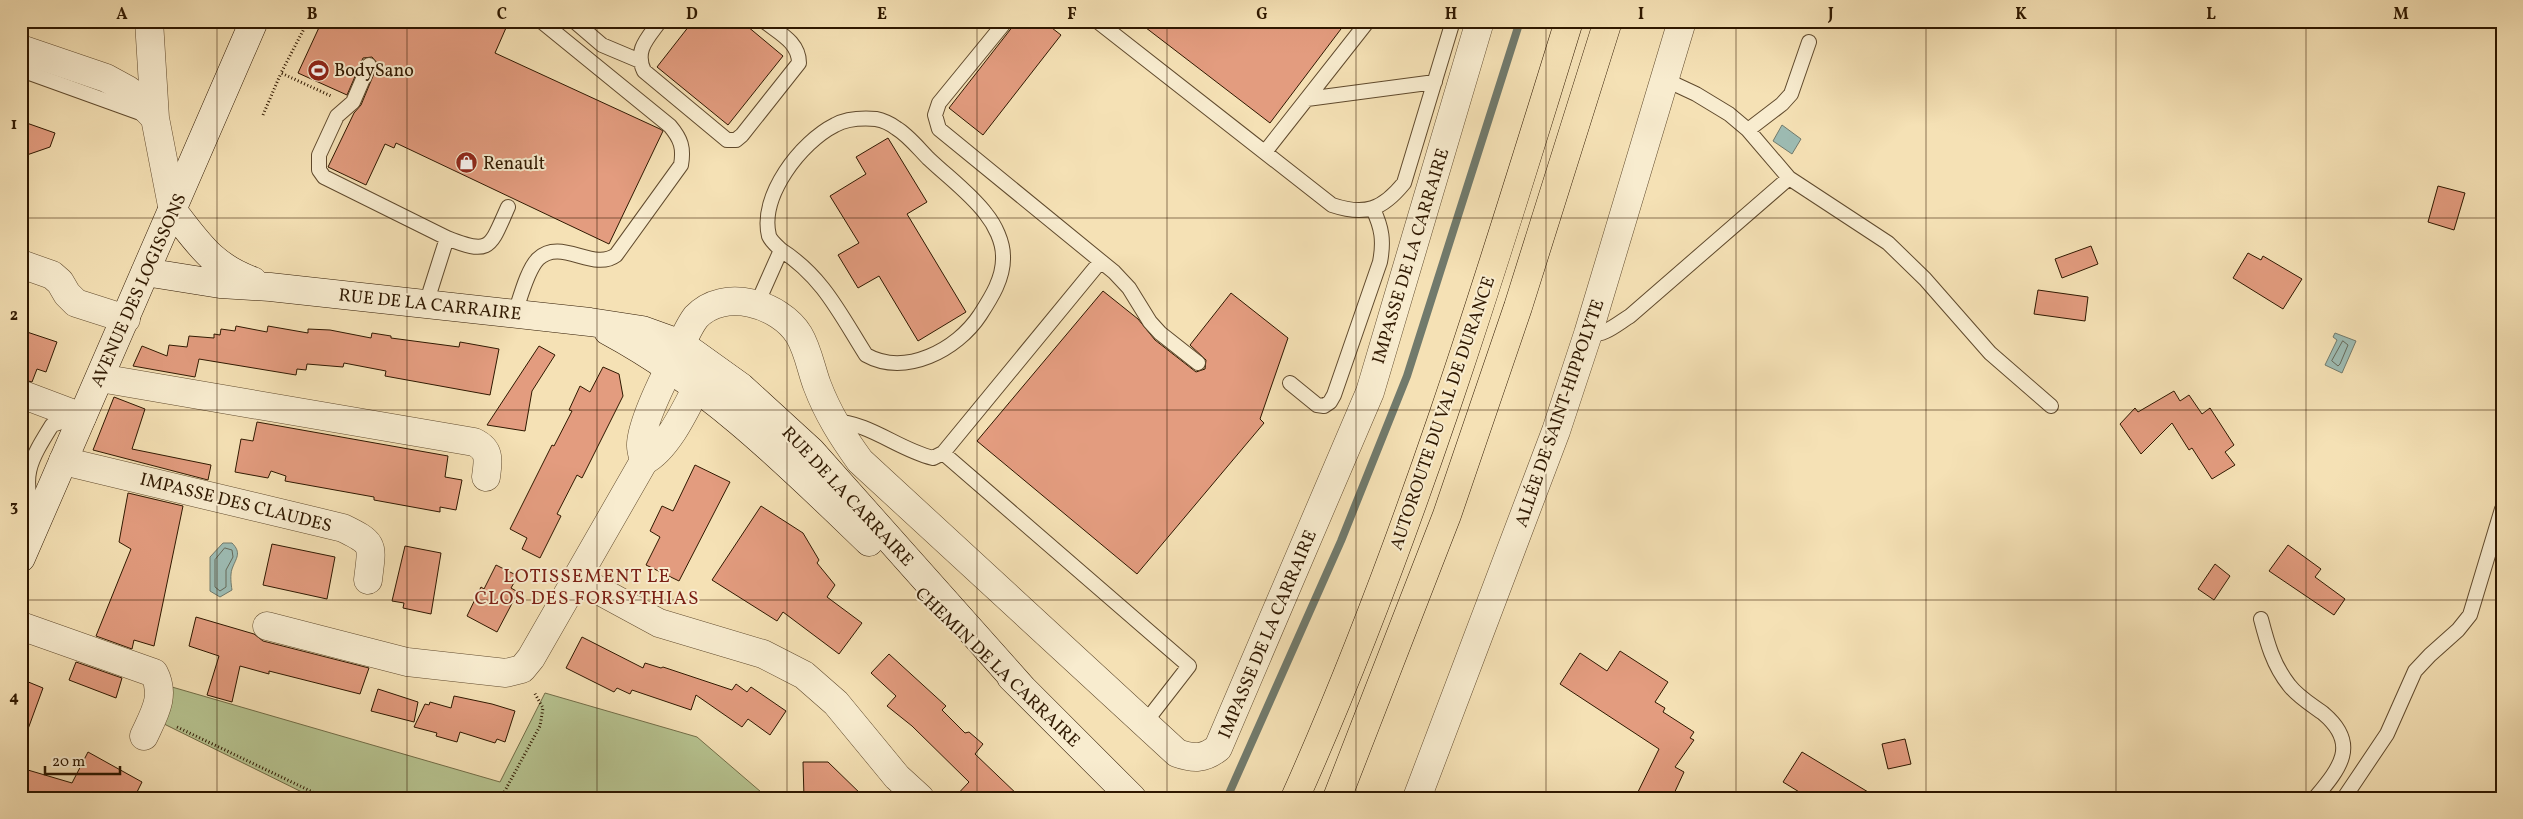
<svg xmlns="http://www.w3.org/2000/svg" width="2523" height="819" viewBox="0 0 2523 819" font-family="Vollkorn,serif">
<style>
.green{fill:#b7c491;stroke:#736e48}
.water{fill:#9dbcb4;stroke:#717a6c}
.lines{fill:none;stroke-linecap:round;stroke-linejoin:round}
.shore{stroke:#666a5a;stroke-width:1}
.stream{stroke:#717a6c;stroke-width:8}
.building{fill:#e39c7f;stroke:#2f1800}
.lane-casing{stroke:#604a2d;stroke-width:16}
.street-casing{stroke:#604a2d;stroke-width:29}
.secondary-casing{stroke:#2f1800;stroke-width:29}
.highway-casing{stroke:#2f1800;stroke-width:29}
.path{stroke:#2f1800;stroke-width:3;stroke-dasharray:1 2.5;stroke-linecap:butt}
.lane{stroke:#f8eccf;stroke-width:14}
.street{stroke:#f8eccf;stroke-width:28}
.secondary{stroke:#f8eccf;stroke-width:28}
.highway{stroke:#f5e1b5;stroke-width:28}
.grid{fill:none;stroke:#2f1800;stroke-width:1;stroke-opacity:0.55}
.labels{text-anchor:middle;stroke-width:4;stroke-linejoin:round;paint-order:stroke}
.poi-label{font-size:18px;fill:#2f1800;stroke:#f8eccf;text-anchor:start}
.street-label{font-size:18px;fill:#2f1800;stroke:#f8eccf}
.neighbourhood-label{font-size:19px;letter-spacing:1px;fill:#7a1f14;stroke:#f8eccf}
.neatline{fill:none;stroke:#2f1800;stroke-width:2}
.grid-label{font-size:16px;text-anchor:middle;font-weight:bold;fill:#2f1800}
</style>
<rect width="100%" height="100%" fill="#f5e1b5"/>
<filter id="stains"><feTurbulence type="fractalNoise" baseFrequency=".004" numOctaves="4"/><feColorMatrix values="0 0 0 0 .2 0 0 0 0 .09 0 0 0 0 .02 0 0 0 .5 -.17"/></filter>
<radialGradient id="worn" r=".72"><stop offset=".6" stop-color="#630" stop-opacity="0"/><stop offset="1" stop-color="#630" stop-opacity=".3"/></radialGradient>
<path class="green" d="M 172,687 L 500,782 L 545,693 L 697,737 L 768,798 L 314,798 L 158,721 Z"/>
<path class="water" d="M 1782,125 L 1801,139 L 1792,154 L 1773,141 Z
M 2335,333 L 2356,341 L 2342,373 L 2325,365 L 2337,340 L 2333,337 Z
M 223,543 L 232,543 C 242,553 236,558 232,569 C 230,575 231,584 232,590 L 220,597 L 210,591 L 210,557 Z"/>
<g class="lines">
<path class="shore" d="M 2343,341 L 2348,345 L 2340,364 L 2338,366 L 2332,361 Z
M 225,548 L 232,550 L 233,557 L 226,570 L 226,587 L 220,591 L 215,587 L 215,560 Z"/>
<path class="stream" d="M 1227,798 L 1341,541 L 1407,376 L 1520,21"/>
</g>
<path class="building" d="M 322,21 L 509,21 L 495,53 L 660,129 L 663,131 L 609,244 L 396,143 L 394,148 L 385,144 L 366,185 L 328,167 L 354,113 L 361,105 L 378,64 L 372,57 L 363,58 L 347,95 L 298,73 Z
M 693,21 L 741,21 L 783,56 L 728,125 L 657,67 Z
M 1017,21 L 1043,21 L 1061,35 L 983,135 L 949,108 Z
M 1137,21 L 1347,21 L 1270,123 Z
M 21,121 L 55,133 L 50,147 L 21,157 Z
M 888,138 L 927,202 L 907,214 L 966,312 L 918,341 L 879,276 L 858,288 L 838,255 L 859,243 L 830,196 L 866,174 L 856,157 Z
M 2438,186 L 2465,193 L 2454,230 L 2428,222 Z
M 2091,246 L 2098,264 L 2062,278 L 2055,259 Z
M 2248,253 L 2261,260 L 2263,256 L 2302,279 L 2283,309 L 2233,278 Z
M 2038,290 L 2088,297 L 2085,321 L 2034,314 Z
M 1103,291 L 1138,319 L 1155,340 L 1196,372 L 1205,369 L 1206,360 L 1190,345 L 1231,293 L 1288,338 L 1260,419 L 1264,423 L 1137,574 L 977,441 Z
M 236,326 L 267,332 L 268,326 L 308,333 L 308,329 L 330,330 L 371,338 L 372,333 L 391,336 L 391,338 L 459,347 L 460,342 L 499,349 L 490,395 L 385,376 L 386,371 L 344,363 L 343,367 L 307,364 L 306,370 L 297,369 L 296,375 L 199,359 L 195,377 L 133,366 L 142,346 L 167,356 L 169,345 L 187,347 L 189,336 L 214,338 L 214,334 L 220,335 L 221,329 L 235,331 Z
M 21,330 L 57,342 L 46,372 L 37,369 L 32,382 L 21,379 Z
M 539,346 L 555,355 L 532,391 L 525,431 L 487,425 Z
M 603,367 L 619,374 L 623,396 L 582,478 L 577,475 L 557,514 L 561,516 L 540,558 L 522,549 L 527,538 L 510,529 L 552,445 L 554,446 L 572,411 L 569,410 L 580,386 L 590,392 Z
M 2174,391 L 2180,401 L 2189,395 L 2202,414 L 2210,408 L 2234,445 L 2225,452 L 2235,465 L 2212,479 L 2192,448 L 2189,450 L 2172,423 L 2141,454 L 2120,424 L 2135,408 L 2138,412 Z
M 114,397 L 145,409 L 132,449 L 211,465 L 208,480 L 93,450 Z
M 257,422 L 448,456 L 445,477 L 462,480 L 456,510 L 440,507 L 440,512 L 374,500 L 374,497 L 285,481 L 286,476 L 271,471 L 268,478 L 235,472 L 241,439 L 253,441 Z
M 695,465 L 730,482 L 679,581 L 646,565 L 660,537 L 650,531 L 662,506 L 673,511 Z
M 128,493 L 183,506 L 154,646 L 134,640 L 132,649 L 96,636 L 131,549 L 119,542 Z
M 761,506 L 803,533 L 819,560 L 817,563 L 835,585 L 827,597 L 862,623 L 839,654 L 783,612 L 777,621 L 712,580 Z
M 272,544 L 335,557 L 327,599 L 263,585 Z
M 2288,545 L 2321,569 L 2315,577 L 2345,599 L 2334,615 L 2269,571 Z
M 405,546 L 441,553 L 431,614 L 403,608 L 404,603 L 392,601 Z
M 2215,564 L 2230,576 L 2214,600 L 2198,589 Z
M 496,565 L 518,576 L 511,588 L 518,592 L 497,632 L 467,616 L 481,587 L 484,589 Z
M 196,617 L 254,634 L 263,641 L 369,668 L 360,694 L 269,671 L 269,674 L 240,666 L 232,702 L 207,695 L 219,656 L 189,646 Z
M 582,637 L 643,668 L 645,663 L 661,668 L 663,667 L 732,690 L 736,684 L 747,692 L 751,687 L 786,711 L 770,735 L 748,719 L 742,727 L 696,695 L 691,710 L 632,690 L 630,694 L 617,688 L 614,692 L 566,668 Z
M 1620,651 L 1668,682 L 1655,702 L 1665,708 L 1663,712 L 1694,732 L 1690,738 L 1694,740 L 1675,767 L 1684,772 L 1672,798 L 1635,798 L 1659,749 L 1560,684 L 1580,653 L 1607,671 Z
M 889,654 L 946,706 L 942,710 L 965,733 L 969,732 L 983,744 L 975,754 L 1021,798 L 954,798 L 969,782 L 912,726 L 887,706 L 896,696 L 871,673 Z
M 76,662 L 122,678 L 116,698 L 69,680 Z
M 21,679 L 43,688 L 24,740 L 21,740 Z
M 378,689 L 418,702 L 414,722 L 371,711 Z
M 454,696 L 492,704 L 515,711 L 505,742 L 497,739 L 495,743 L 460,732 L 457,742 L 436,736 L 437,733 L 414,727 L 425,704 L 429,705 L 430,702 L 451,708 Z
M 1905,739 L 1911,764 L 1888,769 L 1882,744 Z
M 88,752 L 142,782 L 134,798 L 36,798 L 21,792 L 21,768 L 72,783 Z
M 1802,752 L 1878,798 L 1809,798 L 1783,782 Z
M 803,762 L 828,762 L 865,798 L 804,798 Z"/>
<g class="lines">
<defs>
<path id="lane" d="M 574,21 L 602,45 L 640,61
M 660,21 C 648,38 634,50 644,71 L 727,140 L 736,140 L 742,135 L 799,63 C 799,42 779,33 764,21
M 1006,21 L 939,103 L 935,115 L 939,129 L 1114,272 L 1129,288 L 1150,322 L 1160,333 L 1198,363
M 1097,21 L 1332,205 C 1365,216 1382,210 1404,183 L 1453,21
M 369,65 L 353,102 L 337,116 L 319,155 L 319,170 L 324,177 L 447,238 L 426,304
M 21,70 L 143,114
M 1666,80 L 1696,94 L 1729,114 L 1748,130 L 1789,178 L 1888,243 L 1925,279 L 1990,353 L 2051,406
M 1307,99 L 1435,82
M 1748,130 L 1782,104 L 1791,94 L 1809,42
M 1265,152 L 1368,21
M 447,238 C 491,256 490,247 508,207
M 757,304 L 781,250 C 823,277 840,314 866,355 C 905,377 957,350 980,315 C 991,298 1004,278 1003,256 C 1003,242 995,225 986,214 C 971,194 948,177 929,159 C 919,149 908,135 896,128 C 891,124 882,120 876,119 C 863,118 846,119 835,125 C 801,142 759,196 769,236 C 771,241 777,246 781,250
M 515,313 C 520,299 527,270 538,259 C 561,237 593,272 616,255 L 681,165 C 684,148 681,139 670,126 L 541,21
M 1588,334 C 1603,337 1617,324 1630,316 L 1789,178
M 1290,383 L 1317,405 L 1324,406 L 1330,402 L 1334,395 L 1380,262 C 1384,241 1382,228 1373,209
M 833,421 C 871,423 897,449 933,458 L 943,453 L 1100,262
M 943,453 L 1189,666 L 1144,724
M 36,519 C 20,477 29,462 52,425 L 74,418
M 2261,619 C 2267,642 2273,665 2289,685 C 2298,697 2312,705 2324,714 C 2360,745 2339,769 2315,798
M 2344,798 L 2387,734 L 2415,671 L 2430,655 L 2458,630 L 2470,615 L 2502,509"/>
<path id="street" d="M 149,21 L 155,118 L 173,211
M 21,49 L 106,78 L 128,90 L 155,118
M 21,264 L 52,275 L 60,282 L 67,294 L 76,303 L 126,319
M 100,378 L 474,442 C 491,450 488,461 486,477
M 21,394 L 82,417
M 63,461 L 343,528 C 376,544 372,545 368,580
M 644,461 C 643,456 641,451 641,446 C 640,424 667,372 678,351 C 683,340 689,326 696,317 C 724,287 780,304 799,335 C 808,350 811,369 817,385 C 828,414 842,436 860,461 L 1177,753 C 1194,759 1204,759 1218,748 L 1370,392 L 1480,21
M 576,578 L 659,623 L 763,654 L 804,675 L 836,703 L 897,777 L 920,798
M 21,626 L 154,673 C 166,696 154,714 144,736
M 267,626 L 407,662 L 506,673 L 522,669 L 531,658 L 644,461 C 672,446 691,396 707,368
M 1417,798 L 1556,431 L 1588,334 L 1682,21"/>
<path id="secondary" d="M 173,211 C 199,244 212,266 253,281
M 145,272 L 220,284 L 270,287 L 590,322 L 642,330 L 681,344 L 741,387 L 811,451 L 1023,689
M 608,331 C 710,386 787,463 869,542
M 21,558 L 254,21
M 1011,677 L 1132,798"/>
<path id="highway" d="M 1295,798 C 1407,547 1488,284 1569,21
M 1337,798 L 1447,515 L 1518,307 L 1608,21"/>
</defs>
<use href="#lane" class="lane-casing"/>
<use href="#street" class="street-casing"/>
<use href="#secondary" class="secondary-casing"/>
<use href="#highway" class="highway-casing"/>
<path class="path" d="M 308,21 L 281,73 L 331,96
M 263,115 L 281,73
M 177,727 L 325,798
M 501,798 L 540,726 L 543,708 L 534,692"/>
<use href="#lane" class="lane"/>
<use href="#street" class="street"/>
<use href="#secondary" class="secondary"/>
<use href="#highway" class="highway"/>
</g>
<path class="grid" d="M 217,21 L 217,798M 407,21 L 407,798M 597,21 L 597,798M 787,21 L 787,798M 977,21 L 977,798M 1167,21 L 1167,798M 1356,21 L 1356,798M 1546,21 L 1546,798M 1736,21 L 1736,798M 1926,21 L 1926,798M 2116,21 L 2116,798M 2306,21 L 2306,798M 21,218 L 2502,218M 21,410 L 2502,410M 21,600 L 2502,600"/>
<defs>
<symbol id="stadium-disc" viewBox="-11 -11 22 22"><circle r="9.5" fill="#8f2418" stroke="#f8eccf"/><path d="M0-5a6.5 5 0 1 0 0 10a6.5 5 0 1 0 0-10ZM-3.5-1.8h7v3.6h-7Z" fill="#fff"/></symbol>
<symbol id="shop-disc" viewBox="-11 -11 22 22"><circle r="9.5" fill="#8f2418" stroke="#f8eccf"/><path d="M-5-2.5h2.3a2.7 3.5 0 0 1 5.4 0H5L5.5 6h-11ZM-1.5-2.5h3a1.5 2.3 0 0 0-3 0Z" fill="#fff"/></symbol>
</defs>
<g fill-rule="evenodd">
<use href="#stadium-disc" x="306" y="58" width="25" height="25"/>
<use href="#shop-disc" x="454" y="150" width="25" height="25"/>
</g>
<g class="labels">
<g class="poi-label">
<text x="334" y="76">BodySano</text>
<text x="483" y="169">Renault</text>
</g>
<g class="street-label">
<text transform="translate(1410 256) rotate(-73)" y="6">IMPASSE DE LA CARRAIRE</text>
<text transform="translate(138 290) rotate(-66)" y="6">AVENUE DES LOGISSONS</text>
<text transform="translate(430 304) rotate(6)" y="6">RUE DE LA CARRAIRE</text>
<text transform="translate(1442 413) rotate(-71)" y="6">AUTOROUTE DU VAL DE DURANCE</text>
<text transform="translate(1559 413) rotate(-71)" y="6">ALLÉE DE SAINT-HIPPOLYTE</text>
<text transform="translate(848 496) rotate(47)" y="6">RUE DE LA CARRAIRE</text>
<text transform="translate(236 502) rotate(14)" y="6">IMPASSE DES CLAUDES</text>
<text transform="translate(1267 634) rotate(-67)" y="6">IMPASSE DE LA CARRAIRE</text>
<text transform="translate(998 667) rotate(44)" y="6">CHEMIN DE LA CARRAIRE</text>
</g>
<g class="neighbourhood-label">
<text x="587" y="582">LOTISSEMENT LE<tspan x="587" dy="22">CLOS DES FORSYTHIAS</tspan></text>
</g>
</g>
<rect width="2523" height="819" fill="none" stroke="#f5e1b5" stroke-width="55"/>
<path d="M45 766v8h75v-8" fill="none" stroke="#2f1800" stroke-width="2.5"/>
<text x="52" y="766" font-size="15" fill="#2f1800" stroke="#f8eccf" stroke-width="4" paint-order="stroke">20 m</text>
<rect x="28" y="28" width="2468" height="764" class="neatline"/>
<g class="grid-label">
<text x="122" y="19">A</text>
<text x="312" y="19">B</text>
<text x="502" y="19">C</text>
<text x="692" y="19">D</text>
<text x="882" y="19">E</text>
<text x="1072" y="19">F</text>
<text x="1262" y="19">G</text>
<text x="1451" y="19">H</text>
<text x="1641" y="19">I</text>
<text x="1831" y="19">J</text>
<text x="2021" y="19">K</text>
<text x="2211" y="19">L</text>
<text x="2401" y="19">M</text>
<text x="14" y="129">1</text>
<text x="14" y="320">2</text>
<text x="14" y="511">3</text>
<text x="14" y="702">4</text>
</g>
<rect width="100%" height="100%" filter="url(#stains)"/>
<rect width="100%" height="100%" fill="url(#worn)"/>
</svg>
